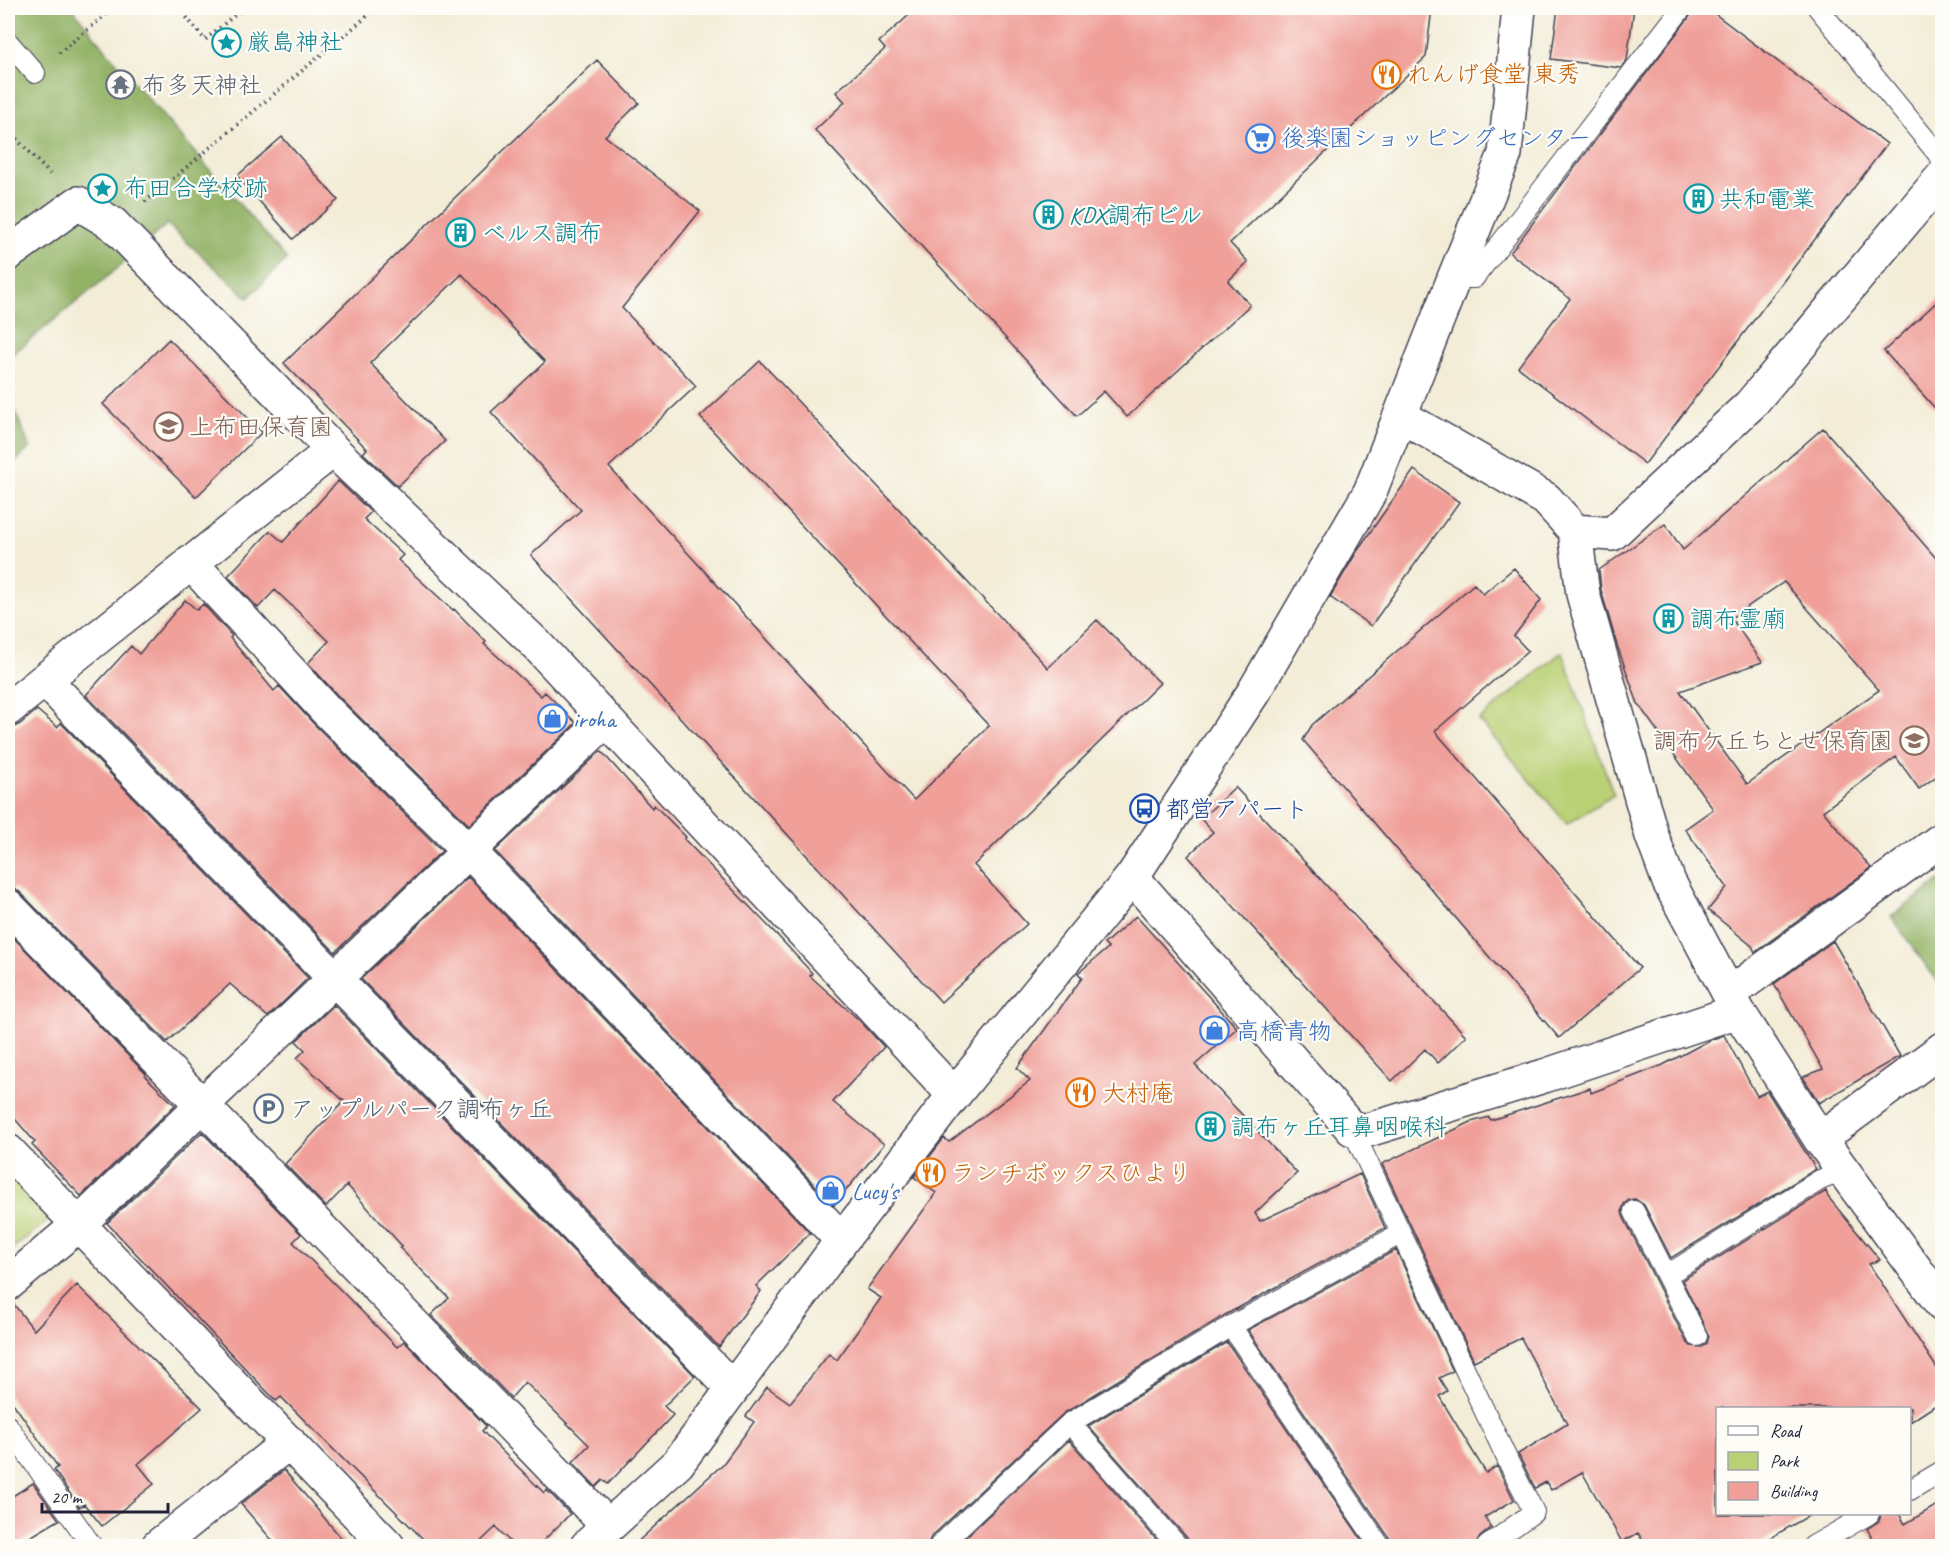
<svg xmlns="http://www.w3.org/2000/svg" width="1950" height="1554" viewBox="0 0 1950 1554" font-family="Caveat,'Klee One',sans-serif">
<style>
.green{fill:#bad074;stroke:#6e7958;stroke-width:1.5}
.forest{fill:#93b266;stroke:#5a6a50;stroke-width:1.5}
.building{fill:#f09f99;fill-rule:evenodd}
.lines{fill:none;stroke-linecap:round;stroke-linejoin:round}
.service-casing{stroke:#414053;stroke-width:22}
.minor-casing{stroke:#414053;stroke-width:36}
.tertiary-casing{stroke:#414053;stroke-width:36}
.path{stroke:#414053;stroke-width:4;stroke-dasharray:1.5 4.5;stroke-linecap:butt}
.service{stroke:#fff;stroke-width:20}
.minor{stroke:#fff;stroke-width:33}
.tertiary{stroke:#fff;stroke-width:33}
.labels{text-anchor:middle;stroke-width:4.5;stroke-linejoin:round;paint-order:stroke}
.culture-label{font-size:24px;fill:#0d838f;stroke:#fdfcf7;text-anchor:start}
.food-label{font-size:24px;fill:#c56008;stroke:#fdfcf7;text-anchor:start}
.worship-label{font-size:24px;fill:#5b616d;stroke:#fdfcf7;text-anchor:start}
.shop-label{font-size:24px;fill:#366cbe;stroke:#fdfcf7;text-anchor:start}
.education-label{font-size:24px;fill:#785e54;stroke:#fdfcf7;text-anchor:start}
.transit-label{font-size:24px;fill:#164399;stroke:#fdfcf7;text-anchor:start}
.service-label{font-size:24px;fill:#4e5e75;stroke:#fdfcf7;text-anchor:start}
</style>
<rect width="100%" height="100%" fill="#fdfcf7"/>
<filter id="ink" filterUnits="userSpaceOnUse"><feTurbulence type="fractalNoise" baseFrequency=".0167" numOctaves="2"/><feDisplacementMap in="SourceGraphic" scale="12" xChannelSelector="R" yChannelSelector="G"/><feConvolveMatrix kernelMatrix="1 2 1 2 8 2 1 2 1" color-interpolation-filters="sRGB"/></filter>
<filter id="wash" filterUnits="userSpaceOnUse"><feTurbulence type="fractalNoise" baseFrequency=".008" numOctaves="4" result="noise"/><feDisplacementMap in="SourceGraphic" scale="24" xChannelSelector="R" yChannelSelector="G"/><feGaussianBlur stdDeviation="1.35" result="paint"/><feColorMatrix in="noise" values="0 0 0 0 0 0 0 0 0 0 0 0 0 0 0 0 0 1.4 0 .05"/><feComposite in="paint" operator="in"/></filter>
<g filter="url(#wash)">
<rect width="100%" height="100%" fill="#f3edd8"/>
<path class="green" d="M 1562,652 L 1614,795 L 1567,824 L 1479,720 Z
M 8,1170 L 54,1216 L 8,1252 Z"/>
<path class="forest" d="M 8,8 L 72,8 L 111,56 L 287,259 L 248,298 L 167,224 L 118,268 L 8,358 Z
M 8,393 L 30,448 L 8,468 Z
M 1942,879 L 1942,988 L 1891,917 Z"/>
<g id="blocks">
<path class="building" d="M 917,8 L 1432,8 L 1426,57 L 1230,243 L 1248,262 L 1228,281 L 1250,305 L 1127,417 L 1104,391 L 1077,416 L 815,130 L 845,102 L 836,92 L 885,49 L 879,42 Z
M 1558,8 L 1634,8 L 1627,60 L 1621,68 L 1551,59 Z
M 1696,8 L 1707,8 L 1887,144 L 1645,464 L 1518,367 L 1570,299 L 1510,253 Z
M 597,60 L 639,103 L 605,136 L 700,211 L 622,308 L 696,386 L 609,467 L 914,800 L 989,726 L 700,417 L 760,361 L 1048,668 L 1097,620 L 1160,683 L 974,865 L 1027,924 L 941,1002 L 531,555 L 581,510 L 491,412 L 545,362 L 462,274 L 370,363 L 445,441 L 398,486 L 363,453 L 367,449 L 284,363 Z
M 282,137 L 338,200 L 293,239 L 237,176 Z
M 1942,297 L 1942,416 L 1884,351 Z
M 169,339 L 262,432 L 196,497 L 103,404 Z
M 1823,428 L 1942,565 L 1942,772 L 1919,789 L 1896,757 L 1823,811 L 1871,868 L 1755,952 L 1752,946 L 1708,910 L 1727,887 L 1685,829 L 1713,809 L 1638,704 L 1617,645 L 1601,590 L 1599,570 L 1665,524 L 1683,550 ZM 1784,582 L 1879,690 L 1747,784 L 1680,691 L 1762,662 L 1731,618 Z
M 1414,470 L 1459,502 L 1371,626 L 1330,597 L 1359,548 Z
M 338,481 L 371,512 L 364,519 L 403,555 L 398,560 L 453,610 L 454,609 L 486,642 L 484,644 L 541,696 L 545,692 L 576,723 L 469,825 L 339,697 L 308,663 L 329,641 L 275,590 L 258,608 L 228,576 L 270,531 L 283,542 Z
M 1514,568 L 1541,600 L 1514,636 L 1528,651 L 1435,731 L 1640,968 L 1559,1038 L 1303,740 L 1312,725 L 1474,584 L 1483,594 Z
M 185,600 L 197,610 L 203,604 L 232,636 L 230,638 L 274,691 L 279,686 L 313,723 L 442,851 L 335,952 L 86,695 L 131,646 L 139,654 Z
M 37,710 L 57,727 L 61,723 L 308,978 L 268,1017 L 230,984 L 167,1042 L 21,893 L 14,888 L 8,888 L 8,730 L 20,724 Z
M 601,751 L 652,808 L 654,805 L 686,837 L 684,839 L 778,936 L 812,973 L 810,976 L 859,1020 L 884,1047 L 833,1102 L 884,1144 L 834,1205 L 495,851 Z
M 1235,787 L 1466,1036 L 1438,1063 L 1425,1049 L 1392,1081 L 1188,856 L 1213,832 L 1201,819 Z
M 468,877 L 810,1233 L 756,1286 L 761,1291 L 719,1347 L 361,979 Z
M 1136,916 L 1237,1028 L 1195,1065 L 1297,1173 L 1255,1213 L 1260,1221 L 1360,1174 L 1385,1228 L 1225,1315 L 1064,1413 L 931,1537 L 927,1546 L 633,1546 L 723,1464 L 754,1422 L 746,1416 L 767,1387 L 790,1403 L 829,1354 L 837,1360 L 881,1298 L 867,1289 L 936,1193 L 914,1177 L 944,1138 L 949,1142 L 1030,1081 L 1017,1068 L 1082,978 L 1078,973 L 1108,948 L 1104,944 Z
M 8,932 L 146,1074 L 145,1076 L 175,1105 L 81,1196 L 32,1145 L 35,1142 L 8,1111 Z
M 1833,941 L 1900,1056 L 1819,1103 L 1803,1077 L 1823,1069 L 1774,984 Z
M 334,1005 L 695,1376 L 664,1406 L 673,1415 L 608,1484 L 603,1480 L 596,1487 L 573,1462 L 589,1445 L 525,1382 L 511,1398 L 431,1315 L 449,1298 L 400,1248 L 402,1246 L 347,1185 L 326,1207 L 285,1164 L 344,1101 L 297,1058 L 305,1050 L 296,1041 Z
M 1724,1035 L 1757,1096 L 1767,1091 L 1816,1169 L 1671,1258 L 1644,1205 L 1635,1199 L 1629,1200 L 1624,1204 L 1622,1210 L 1623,1216 L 1686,1341 L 1691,1346 L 1702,1347 L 1707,1343 L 1709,1336 L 1682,1280 L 1826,1191 L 1828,1197 L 1880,1260 L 1869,1264 L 1942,1376 L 1942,1401 L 1910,1422 L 1910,1408 L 1718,1408 L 1718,1514 L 1812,1514 L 1756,1546 L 1646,1546 L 1638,1533 L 1622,1542 L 1582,1472 L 1551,1490 L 1546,1482 L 1535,1488 L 1518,1454 L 1567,1424 L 1521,1338 L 1474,1361 L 1382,1164 L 1471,1122 L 1489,1117 L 1491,1120 L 1590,1088 L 1591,1093 L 1663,1065 L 1710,1040 Z
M 202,1132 L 301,1234 L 293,1242 L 397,1347 L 404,1341 L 486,1426 L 482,1431 L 544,1493 L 547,1490 L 570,1514 L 538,1546 L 514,1546 L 496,1527 L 476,1546 L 430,1546 L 281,1397 L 276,1401 L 107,1223 Z
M 1396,1250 L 1453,1371 L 1439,1378 L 1447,1391 L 1439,1396 L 1486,1473 L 1497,1466 L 1514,1500 L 1485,1517 L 1491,1528 L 1480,1537 L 1475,1546 L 1392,1546 L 1390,1539 L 1248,1330 Z
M 77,1285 L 202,1408 L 138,1464 L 154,1484 L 102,1526 L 84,1504 L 79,1507 L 54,1470 L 58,1467 L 8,1396 L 8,1302 L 12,1302 L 34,1330 Z
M 1227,1342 L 1366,1546 L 1190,1546 L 1187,1538 L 1088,1426 Z
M 1069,1440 L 1162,1546 L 956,1546 Z
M 284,1470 L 348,1546 L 277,1546 L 241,1504 Z
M 33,1483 L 59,1520 L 15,1546 L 8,1546 L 8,1499 Z
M 1942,1502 L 1942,1546 L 1866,1546 L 1875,1541 L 1867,1529 L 1879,1521 L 1881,1514 L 1899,1514 L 1905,1524 Z"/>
</g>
</g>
<g filter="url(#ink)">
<use href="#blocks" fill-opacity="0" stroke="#414053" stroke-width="1.5"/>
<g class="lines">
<defs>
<path id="service" d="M 1818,8 L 1942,159
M 8,42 L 35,73
M 1454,278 L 1474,278 L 1682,8
M 1352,1129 L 1509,1463 L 1534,1512 L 1487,1546
M 1634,1211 L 1697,1336
M 1667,1275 L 1820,1180 L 1843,1171
M 1231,1326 L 1380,1546
M 1070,1423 L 1178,1546
M 8,1426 L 92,1546
M 1910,1490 L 1942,1471
M 939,1546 L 1070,1423 L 1231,1326 L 1400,1234
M 1813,1546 L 1869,1514"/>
<path id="minor" d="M 8,254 L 78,203 L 113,224 L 333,450 L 536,644 L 954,1095
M 1401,416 L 1546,499 L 1575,531 L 1583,594 L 1652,836 L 1669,882 L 1738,1011 L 1820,1139 L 1942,1305
M 1575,531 L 1612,534 L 1750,405 L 1942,177
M 190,562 L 326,710 L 469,851 L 842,1240
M 45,680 L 732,1388
M 8,709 L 333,450
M 1132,877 L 1352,1129 L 1368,1130 L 1544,1076 L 1738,1011
M 8,906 L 202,1105 L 608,1526
M 1729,994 L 1942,839
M 1820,1139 L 1942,1049
M 8,1151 L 388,1546
M 8,1284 L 78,1225 L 202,1105 L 605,721
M 158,1546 L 289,1442"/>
<path id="tertiary" d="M 587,1546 L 678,1463 L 842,1240 L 954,1095 L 1132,877 L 1253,693 L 1370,492 L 1454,278 L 1505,154 L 1519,8"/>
</defs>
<use href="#service" class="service-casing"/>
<use href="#minor" class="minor-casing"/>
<use href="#tertiary" class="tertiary-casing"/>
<path class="path" d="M 179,8 L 205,40 L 243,8
M 59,53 L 114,8
M 8,130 L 50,174
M 145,202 L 377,8"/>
<use href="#service" class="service"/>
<use href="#minor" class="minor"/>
<use href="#tertiary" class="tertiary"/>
</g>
</g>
<defs>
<symbol id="sight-ring" viewBox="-11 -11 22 22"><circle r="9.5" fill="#fdfcf7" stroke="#0f9aa8" stroke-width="1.5"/><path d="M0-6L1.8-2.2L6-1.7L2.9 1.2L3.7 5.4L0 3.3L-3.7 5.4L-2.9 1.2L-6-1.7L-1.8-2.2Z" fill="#0f9aa8"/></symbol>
<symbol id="restaurant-ring" viewBox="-11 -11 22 22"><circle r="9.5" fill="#fdfcf7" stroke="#e8710a" stroke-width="1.5"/><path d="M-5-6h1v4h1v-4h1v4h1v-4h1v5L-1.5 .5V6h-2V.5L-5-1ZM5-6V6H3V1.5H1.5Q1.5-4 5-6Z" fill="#e8710a"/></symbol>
<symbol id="temple-ring" viewBox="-11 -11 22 22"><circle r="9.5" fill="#fdfcf7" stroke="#6b7280" stroke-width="1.5"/><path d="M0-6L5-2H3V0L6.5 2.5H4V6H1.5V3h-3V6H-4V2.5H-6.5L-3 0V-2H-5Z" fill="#6b7280"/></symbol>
<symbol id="supermarket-ring" viewBox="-11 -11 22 22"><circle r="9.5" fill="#fdfcf7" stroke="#3f7fe0" stroke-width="1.5"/><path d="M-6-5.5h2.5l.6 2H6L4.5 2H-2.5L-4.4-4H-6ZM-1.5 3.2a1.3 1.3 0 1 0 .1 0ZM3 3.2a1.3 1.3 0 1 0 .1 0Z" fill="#3f7fe0"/></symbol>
<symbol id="building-ring" viewBox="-11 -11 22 22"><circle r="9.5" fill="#fdfcf7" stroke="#0f9aa8" stroke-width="1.5"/><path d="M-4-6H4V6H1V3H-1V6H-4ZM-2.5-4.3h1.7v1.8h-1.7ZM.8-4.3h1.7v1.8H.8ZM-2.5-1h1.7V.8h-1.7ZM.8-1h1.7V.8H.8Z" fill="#0f9aa8"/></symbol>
<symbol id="school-ring" viewBox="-11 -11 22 22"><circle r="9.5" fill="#fdfcf7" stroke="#8d6e63" stroke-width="1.5"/><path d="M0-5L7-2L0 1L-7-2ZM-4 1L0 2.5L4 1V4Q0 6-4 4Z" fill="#8d6e63"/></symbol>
<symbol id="shop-ring" viewBox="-11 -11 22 22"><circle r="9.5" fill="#fdfcf7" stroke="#3f7fe0" stroke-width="1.5"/><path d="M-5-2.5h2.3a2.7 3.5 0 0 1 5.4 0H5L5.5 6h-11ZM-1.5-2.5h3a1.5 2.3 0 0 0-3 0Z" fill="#3f7fe0"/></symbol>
<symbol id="bus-ring" viewBox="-11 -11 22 22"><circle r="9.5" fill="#fdfcf7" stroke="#1a4fb4" stroke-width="1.5"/><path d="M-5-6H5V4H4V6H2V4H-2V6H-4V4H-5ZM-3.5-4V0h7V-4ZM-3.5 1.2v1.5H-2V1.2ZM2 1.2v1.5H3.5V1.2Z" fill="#1a4fb4"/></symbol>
<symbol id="parking-ring" viewBox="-11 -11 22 22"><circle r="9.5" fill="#fdfcf7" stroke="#5c6f8a" stroke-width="1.5"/><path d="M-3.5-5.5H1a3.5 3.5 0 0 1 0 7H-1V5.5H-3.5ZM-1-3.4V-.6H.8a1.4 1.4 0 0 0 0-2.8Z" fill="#5c6f8a"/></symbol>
</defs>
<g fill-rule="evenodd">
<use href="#sight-ring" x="210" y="26" width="33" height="33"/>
<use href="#restaurant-ring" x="1370" y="58" width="33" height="33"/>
<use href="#temple-ring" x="104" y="68" width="33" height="33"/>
<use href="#supermarket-ring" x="1244" y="122" width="33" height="33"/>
<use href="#sight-ring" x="86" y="172" width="33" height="33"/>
<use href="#building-ring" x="1682" y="182" width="33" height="33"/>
<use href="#building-ring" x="1032" y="198" width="33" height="33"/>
<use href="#building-ring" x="444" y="216" width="33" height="33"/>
<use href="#school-ring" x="152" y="410" width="33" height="33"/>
<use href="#building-ring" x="1652" y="602" width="33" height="33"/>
<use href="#shop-ring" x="536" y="702" width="33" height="33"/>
<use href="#school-ring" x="1898" y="724" width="33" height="33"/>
<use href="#bus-ring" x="1128" y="792" width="33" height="33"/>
<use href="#shop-ring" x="1198" y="1014" width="33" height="33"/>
<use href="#restaurant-ring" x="1064" y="1076" width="33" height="33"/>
<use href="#parking-ring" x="252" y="1092" width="33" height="33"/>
<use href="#building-ring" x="1194" y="1110" width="33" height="33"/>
<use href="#restaurant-ring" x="914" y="1156" width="33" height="33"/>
<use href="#shop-ring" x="814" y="1174" width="33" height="33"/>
</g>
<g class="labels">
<g class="culture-label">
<text x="247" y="50">厳島神社</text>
<text x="124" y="196">布田合学校跡</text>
<text x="1719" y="207">共和電業</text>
<text x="1069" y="223">KDX調布ビル</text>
<text x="482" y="241">ベルス調布</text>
<text x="1690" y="627">調布霊廟</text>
<text x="1231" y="1135">調布ヶ丘耳鼻咽喉科</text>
</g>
<g class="food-label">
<text x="1407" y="82">れんげ食堂 東秀</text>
<text x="1102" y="1101">大村庵</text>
<text x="951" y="1181">ランチボックスひより</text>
</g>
<g class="worship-label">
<text x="142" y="93">布多天神社</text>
</g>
<g class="shop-label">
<text x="1281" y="146">後楽園ショッピングセンター</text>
<text x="573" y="727">iroha</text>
<text x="1236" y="1039">高橋青物</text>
<text x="852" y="1199">Lucy's</text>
</g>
<g class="education-label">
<text x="189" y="435">上布田保育園</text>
<text x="1893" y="749" text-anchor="end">調布ケ丘ちとせ保育園</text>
</g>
<g class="transit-label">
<text x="1166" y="817">都営アパート</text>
</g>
<g class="service-label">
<text x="290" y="1117">アップルパーク調布ヶ丘</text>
</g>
</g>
<rect width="1950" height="1554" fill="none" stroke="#fdfcf7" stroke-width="30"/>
<rect x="1716" y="1407" width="195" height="108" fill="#fdfcf7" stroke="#a5a5ac" stroke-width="1.5"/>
<rect x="1728" y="1426" width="30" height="9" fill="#ffffff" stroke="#a5a5ac" stroke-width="1.5"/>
<text x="1770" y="1437" font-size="18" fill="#22223b">Road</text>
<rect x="1728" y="1452" width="30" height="18" fill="#bad074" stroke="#a5a5ac" stroke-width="1.5"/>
<text x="1770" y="1467" font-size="18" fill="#22223b">Park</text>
<rect x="1728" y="1482" width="30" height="18" fill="#f09f99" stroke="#a5a5ac" stroke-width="1.5"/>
<text x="1770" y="1497" font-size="18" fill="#22223b">Building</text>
<path d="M42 1503v9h126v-9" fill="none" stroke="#22223b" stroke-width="3"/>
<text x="51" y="1503" font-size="18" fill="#22223b" stroke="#fdfcf7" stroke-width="4.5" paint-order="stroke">20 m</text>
</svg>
